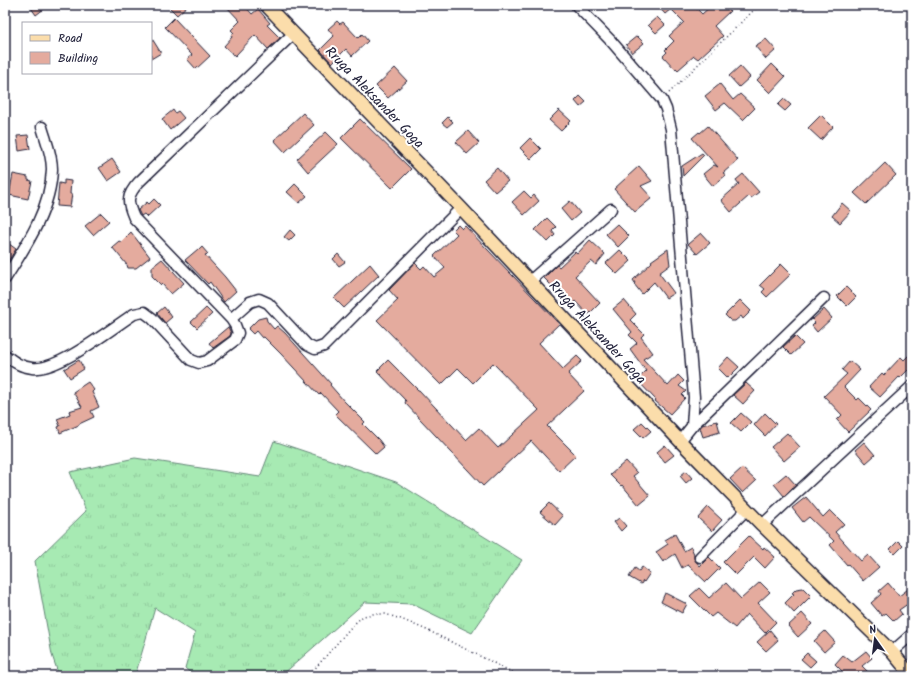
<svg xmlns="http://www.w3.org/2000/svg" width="917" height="681" viewBox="0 0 917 681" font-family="Kalam,sans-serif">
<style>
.grass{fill:url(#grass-tufts);stroke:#648677}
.building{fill:#e4ab9e;stroke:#22223b}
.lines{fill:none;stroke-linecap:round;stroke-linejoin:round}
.minor-casing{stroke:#22223b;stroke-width:13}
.major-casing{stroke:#22223b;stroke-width:15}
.path{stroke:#22223b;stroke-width:1.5;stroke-dasharray:1 3;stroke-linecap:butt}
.minor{stroke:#fff;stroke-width:10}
.major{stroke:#fbddab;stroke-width:12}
.labels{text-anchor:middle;stroke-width:4;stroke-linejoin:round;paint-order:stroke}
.street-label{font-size:14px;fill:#22223b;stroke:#fff}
</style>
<defs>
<pattern id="grass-tufts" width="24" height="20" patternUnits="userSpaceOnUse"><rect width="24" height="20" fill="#a7eab3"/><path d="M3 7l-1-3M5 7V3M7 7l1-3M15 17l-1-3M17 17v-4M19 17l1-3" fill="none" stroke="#8fc89b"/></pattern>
</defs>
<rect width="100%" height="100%" fill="#fff"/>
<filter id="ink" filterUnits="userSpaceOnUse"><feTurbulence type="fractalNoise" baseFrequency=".025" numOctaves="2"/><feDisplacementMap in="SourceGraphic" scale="8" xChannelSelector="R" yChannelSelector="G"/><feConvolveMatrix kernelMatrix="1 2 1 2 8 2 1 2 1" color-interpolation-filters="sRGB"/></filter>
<g filter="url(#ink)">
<path class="grass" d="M 274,441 L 396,482 L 522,560 L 472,633 L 412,604 L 365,602 L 281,676 L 194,676 L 185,668 L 195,633 L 155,608 L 135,676 L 59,676 L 52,655 L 35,561 L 86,511 L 70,472 L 135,458 L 260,477 Z"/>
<path class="building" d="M 29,5 L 49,5 L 36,15 Z
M 167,5 L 188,5 L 177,15 Z
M 225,5 L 244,5 L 252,14 L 258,9 L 270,23 L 267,25 L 280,38 L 268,49 L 255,35 L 235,56 L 224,46 L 232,37 L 231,35 L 234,33 L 231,30 L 240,21 Z
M 657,5 L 693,5 L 702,14 L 712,5 L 725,5 L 730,11 L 714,26 L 723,36 L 698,59 L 694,56 L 678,70 L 676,68 L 675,69 L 663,56 L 667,52 L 665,50 L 674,41 L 669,36 L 684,22 L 671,9 L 665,14 Z
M 657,17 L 665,25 L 656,33 L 648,25 Z
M 174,18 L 210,56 L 196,69 L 187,59 L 192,55 L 165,27 Z
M 337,21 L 340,24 L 343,22 L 358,38 L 362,34 L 368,41 L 352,56 L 346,49 L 332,63 L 320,50 L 334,36 L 328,29 Z
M 637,36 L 644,43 L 632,53 L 626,45 Z
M 151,37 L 161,53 L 151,59 Z
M 766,39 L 776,50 L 766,59 L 755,46 Z
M 772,64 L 785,77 L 770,93 L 757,80 Z
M 740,66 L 750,77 L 739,87 L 729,76 Z
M 395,68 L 407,81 L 388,98 L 376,86 Z
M 720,84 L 733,100 L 740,94 L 755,108 L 743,120 L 725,103 L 716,110 L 705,96 Z
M 580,96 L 586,102 L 580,107 L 575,101 Z
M 784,99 L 791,105 L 785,111 L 778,105 Z
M 173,110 L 175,113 L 178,111 L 184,118 L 170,130 L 162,119 Z
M 559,110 L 571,121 L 561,131 L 549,120 Z
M 303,113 L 314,125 L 285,152 L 274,140 Z
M 821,115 L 833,127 L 821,140 L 808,128 Z
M 448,117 L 453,122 L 447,127 L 442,123 Z
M 360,119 L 411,169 L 392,188 L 341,138 Z
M 708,126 L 738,160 L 723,173 L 726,175 L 713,186 L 703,174 L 714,165 L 718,167 L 692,138 L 699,132 L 700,133 Z
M 468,131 L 479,143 L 467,154 L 456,142 Z
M 326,132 L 338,144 L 308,172 L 297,159 Z
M 28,135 L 30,149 L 19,151 L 17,136 Z
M 530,138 L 541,149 L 531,159 L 520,148 Z
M 702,153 L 704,155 L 683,176 L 682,166 Z
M 112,159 L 121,172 L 108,181 L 99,168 Z
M 885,163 L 896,175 L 866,204 L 854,193 Z
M 639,166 L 652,181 L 641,186 L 652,198 L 635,212 L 614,189 Z
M 497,168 L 508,181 L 495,192 L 484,180 Z
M 13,174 L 28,177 L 28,180 L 32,181 L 28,199 L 9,195 Z
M 743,174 L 759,192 L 751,198 L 749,196 L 731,212 L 721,200 L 739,184 L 736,180 Z
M 64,180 L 71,181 L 70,194 L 72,194 L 70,207 L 57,206 L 59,183 L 64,184 Z
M 295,184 L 307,196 L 299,203 L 287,192 Z
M 524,191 L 531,198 L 534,195 L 539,201 L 524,215 L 512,202 Z
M 154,199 L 160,205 L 147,217 L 144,214 L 141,216 L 138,210 L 147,202 L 149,204 Z
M 570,201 L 580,213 L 571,221 L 561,209 Z
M 842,203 L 851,211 L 840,223 L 832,216 Z
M 101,213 L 109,221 L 93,235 L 85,226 Z
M 547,218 L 556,227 L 552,231 L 555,235 L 548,242 L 535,230 Z
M 617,224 L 629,236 L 618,247 L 606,234 Z
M 458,225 L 462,229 L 465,226 L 559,324 L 539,343 L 563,369 L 577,356 L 582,361 L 568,374 L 584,391 L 547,426 L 576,455 L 559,471 L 531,441 L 483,486 L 405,403 L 406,401 L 377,371 L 388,360 L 418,390 L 419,390 L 466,440 L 479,428 L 498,448 L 539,410 L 493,363 L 473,383 L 458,368 L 441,385 L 377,320 L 398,300 L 389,290 L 415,263 L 421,269 L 424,266 L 434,277 L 445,268 L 434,256 L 457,234 L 453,230 Z
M 290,230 L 295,235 L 289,241 L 284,237 Z
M 131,232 L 150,257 L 136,268 L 128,268 L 127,265 L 112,247 L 119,241 L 121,242 Z
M 701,233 L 710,243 L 697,254 L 688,244 Z
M 590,240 L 605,254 L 596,265 L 591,261 L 575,276 L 600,303 L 588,315 L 575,301 L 573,303 L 562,292 L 560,294 L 544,278 L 557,265 L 559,267 L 575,252 L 577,254 Z
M 5,241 L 16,249 L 7,263 L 5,261 Z
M 202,247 L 208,254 L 205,255 L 225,277 L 236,291 L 224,302 L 210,282 L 208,284 L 185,260 L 198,249 L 199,250 Z
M 668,249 L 670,265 L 659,273 L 674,293 L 666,298 L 654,282 L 642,294 L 634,284 L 635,283 L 633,280 L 652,262 L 651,261 Z
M 620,250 L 631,261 L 617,274 L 606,263 Z
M 338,254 L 345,262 L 339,266 L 333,259 Z
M 162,259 L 184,283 L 171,294 L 162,284 L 161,285 L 152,276 L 152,267 Z
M 370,264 L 379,275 L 344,308 L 334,298 Z
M 781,264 L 791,274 L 767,297 L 762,292 L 765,289 L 760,285 Z
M 846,287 L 856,297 L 847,306 L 837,296 Z
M 624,300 L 636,314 L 630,320 L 644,334 L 641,337 L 653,353 L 643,359 L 668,386 L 678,375 L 684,381 L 679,386 L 686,391 L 682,395 L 685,398 L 670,414 L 655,401 L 656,400 L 637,380 L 646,371 L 630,349 L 637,343 L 629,335 L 632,332 L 613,309 Z
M 740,300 L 751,311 L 743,319 L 741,316 L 735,321 L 731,321 L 725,315 Z
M 164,307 L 172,317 L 165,323 L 157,313 Z
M 206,308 L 212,314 L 197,328 L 191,322 Z
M 824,309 L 832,318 L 817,332 L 812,326 L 815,323 L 812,320 Z
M 266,317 L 267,321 L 274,329 L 277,326 L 285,333 L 331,384 L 330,385 L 344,401 L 365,422 L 363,424 L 379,440 L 384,447 L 376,454 L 335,414 L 338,411 L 321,393 L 319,395 L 281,354 L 264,337 L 262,338 L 256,331 L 253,334 L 248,329 L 258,319 Z
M 228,327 L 231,333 L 230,336 L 213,348 L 209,343 Z
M 795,336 L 803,344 L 791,355 L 783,347 Z
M 912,352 L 912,366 L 900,378 L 899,377 L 880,397 L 869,387 L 882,373 L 884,375 L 901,357 L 904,360 Z
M 728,357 L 739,367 L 728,378 L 718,368 Z
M 79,360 L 84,369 L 70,378 L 64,369 Z
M 850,361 L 860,370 L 844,387 L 857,400 L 859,398 L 871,410 L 848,432 L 837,420 L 842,415 L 824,396 L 847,374 L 842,370 Z
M 88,382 L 94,390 L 92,392 L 99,407 L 91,411 L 94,417 L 79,424 L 79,425 L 60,433 L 58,427 L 60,426 L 57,419 L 70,414 L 69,411 L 82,407 L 73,392 Z
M 746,383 L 755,391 L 743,404 L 733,395 Z
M 741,413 L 751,422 L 741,432 L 731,423 Z
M 765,413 L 776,424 L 765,436 L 754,425 Z
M 717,421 L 720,432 L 703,437 L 700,428 L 702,425 Z
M 642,422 L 651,431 L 643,438 L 634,429 Z
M 787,433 L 800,447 L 784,461 L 771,447 Z
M 864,442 L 875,455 L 866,463 L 855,450 Z
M 665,445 L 674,455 L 665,462 L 657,452 Z
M 626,461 L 637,473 L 633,476 L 650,496 L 639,505 L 622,485 L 621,486 L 610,475 Z
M 742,468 L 756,481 L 743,493 L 730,479 Z
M 686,471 L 692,478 L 686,483 L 680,476 Z
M 786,474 L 796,485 L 784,496 L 774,484 Z
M 806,497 L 823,517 L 830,510 L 844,524 L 835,532 L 861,561 L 868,555 L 879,567 L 863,581 L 848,564 L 847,565 L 830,545 L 834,541 L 809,517 L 803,522 L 792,508 Z
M 549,503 L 563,516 L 555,525 L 540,512 Z
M 708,507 L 722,520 L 712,531 L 698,518 Z
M 619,518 L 626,526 L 621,531 L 614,522 Z
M 675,534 L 684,551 L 691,547 L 694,554 L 694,559 L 700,566 L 709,557 L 720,568 L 706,582 L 688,565 L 682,568 L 675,554 L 663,562 L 656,552 L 668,544 L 665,540 Z
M 749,536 L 763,549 L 764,547 L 775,557 L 765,568 L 754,557 L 736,575 L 723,562 Z
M 898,541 L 903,546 L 895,554 L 890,549 Z
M 642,567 L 650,573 L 644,582 L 643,581 L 641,584 L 629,577 L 635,568 L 639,571 Z
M 760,582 L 770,592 L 758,603 L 776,622 L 765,633 L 747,614 L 735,628 L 716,613 L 711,617 L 690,596 L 699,588 L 709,598 L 726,583 L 741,599 Z
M 888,583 L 899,596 L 912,586 L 912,601 L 899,610 L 902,614 L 894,621 L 886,613 L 882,616 L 871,603 L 881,594 L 879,591 Z
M 803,588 L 811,596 L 794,613 L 785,603 L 794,594 L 792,593 L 796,589 Z
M 665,593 L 687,604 L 682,613 L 661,602 Z
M 802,613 L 812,624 L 798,637 L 788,626 Z
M 770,630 L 778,640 L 766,651 L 757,642 Z
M 825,631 L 835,642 L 824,652 L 814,641 Z
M 866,651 L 872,658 L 862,666 L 872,676 L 847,676 L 835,664 L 843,655 L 852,662 Z
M 807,653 L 816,661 L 810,667 L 801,659 Z"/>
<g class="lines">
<defs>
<path id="minor" d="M 576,5 L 611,41 L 662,100 L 666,109 L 671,129 L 694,397 L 692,426 L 680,441
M 5,279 C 26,246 51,209 52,169 C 52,154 46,141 42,127
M 530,281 L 611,209
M 231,319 L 250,302 L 259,299 L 268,303 L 307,345 L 315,349 L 324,346 L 461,208
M 5,355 C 14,362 21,367 32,368 C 57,372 112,328 134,314 L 144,312 L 152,318 L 191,360 L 199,363 L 207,361 L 235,340 L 238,333 L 235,325 L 231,319 L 134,218 C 127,202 126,196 139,182 L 293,34
M 692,426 L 824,298
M 762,525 L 912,386
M 700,557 L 747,509
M 892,652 L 912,634"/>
<path id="major" d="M 266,5 L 461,208 L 680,441 L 762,525 L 892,652 L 912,676"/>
</defs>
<use href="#minor" class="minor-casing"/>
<use href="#major" class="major-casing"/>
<path class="path" d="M 669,93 L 759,5
M 307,676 L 311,673 L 353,625 L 363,616 L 373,614 L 385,614 L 401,619 L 429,631 L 512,672 L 518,676"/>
<use href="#minor" class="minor"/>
<use href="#major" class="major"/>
</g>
</g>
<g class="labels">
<g class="street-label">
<text transform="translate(375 97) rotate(46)" y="5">Rruga Aleksander Goga</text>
<text transform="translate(598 332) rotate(47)" y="5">Rruga Aleksander Goga</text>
</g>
</g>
<rect width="917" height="681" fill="none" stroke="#fff" stroke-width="20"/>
<rect x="10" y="10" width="897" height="661" fill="none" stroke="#22223b" stroke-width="1.5" filter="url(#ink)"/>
<rect x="22" y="22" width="130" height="52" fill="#ffffff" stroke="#a7a7b1"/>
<rect x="30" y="35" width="20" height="6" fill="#fbddab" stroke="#a7a7b1"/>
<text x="58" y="42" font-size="12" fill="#22223b">Road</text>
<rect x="30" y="52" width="20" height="12" fill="#e4ab9e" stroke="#a7a7b1"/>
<text x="58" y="62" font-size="12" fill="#22223b">Building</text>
<g transform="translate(875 639) rotate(346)" stroke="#ffffff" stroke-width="3" paint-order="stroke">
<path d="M0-3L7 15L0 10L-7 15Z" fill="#22223b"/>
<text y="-6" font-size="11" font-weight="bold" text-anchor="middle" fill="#22223b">N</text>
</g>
</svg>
